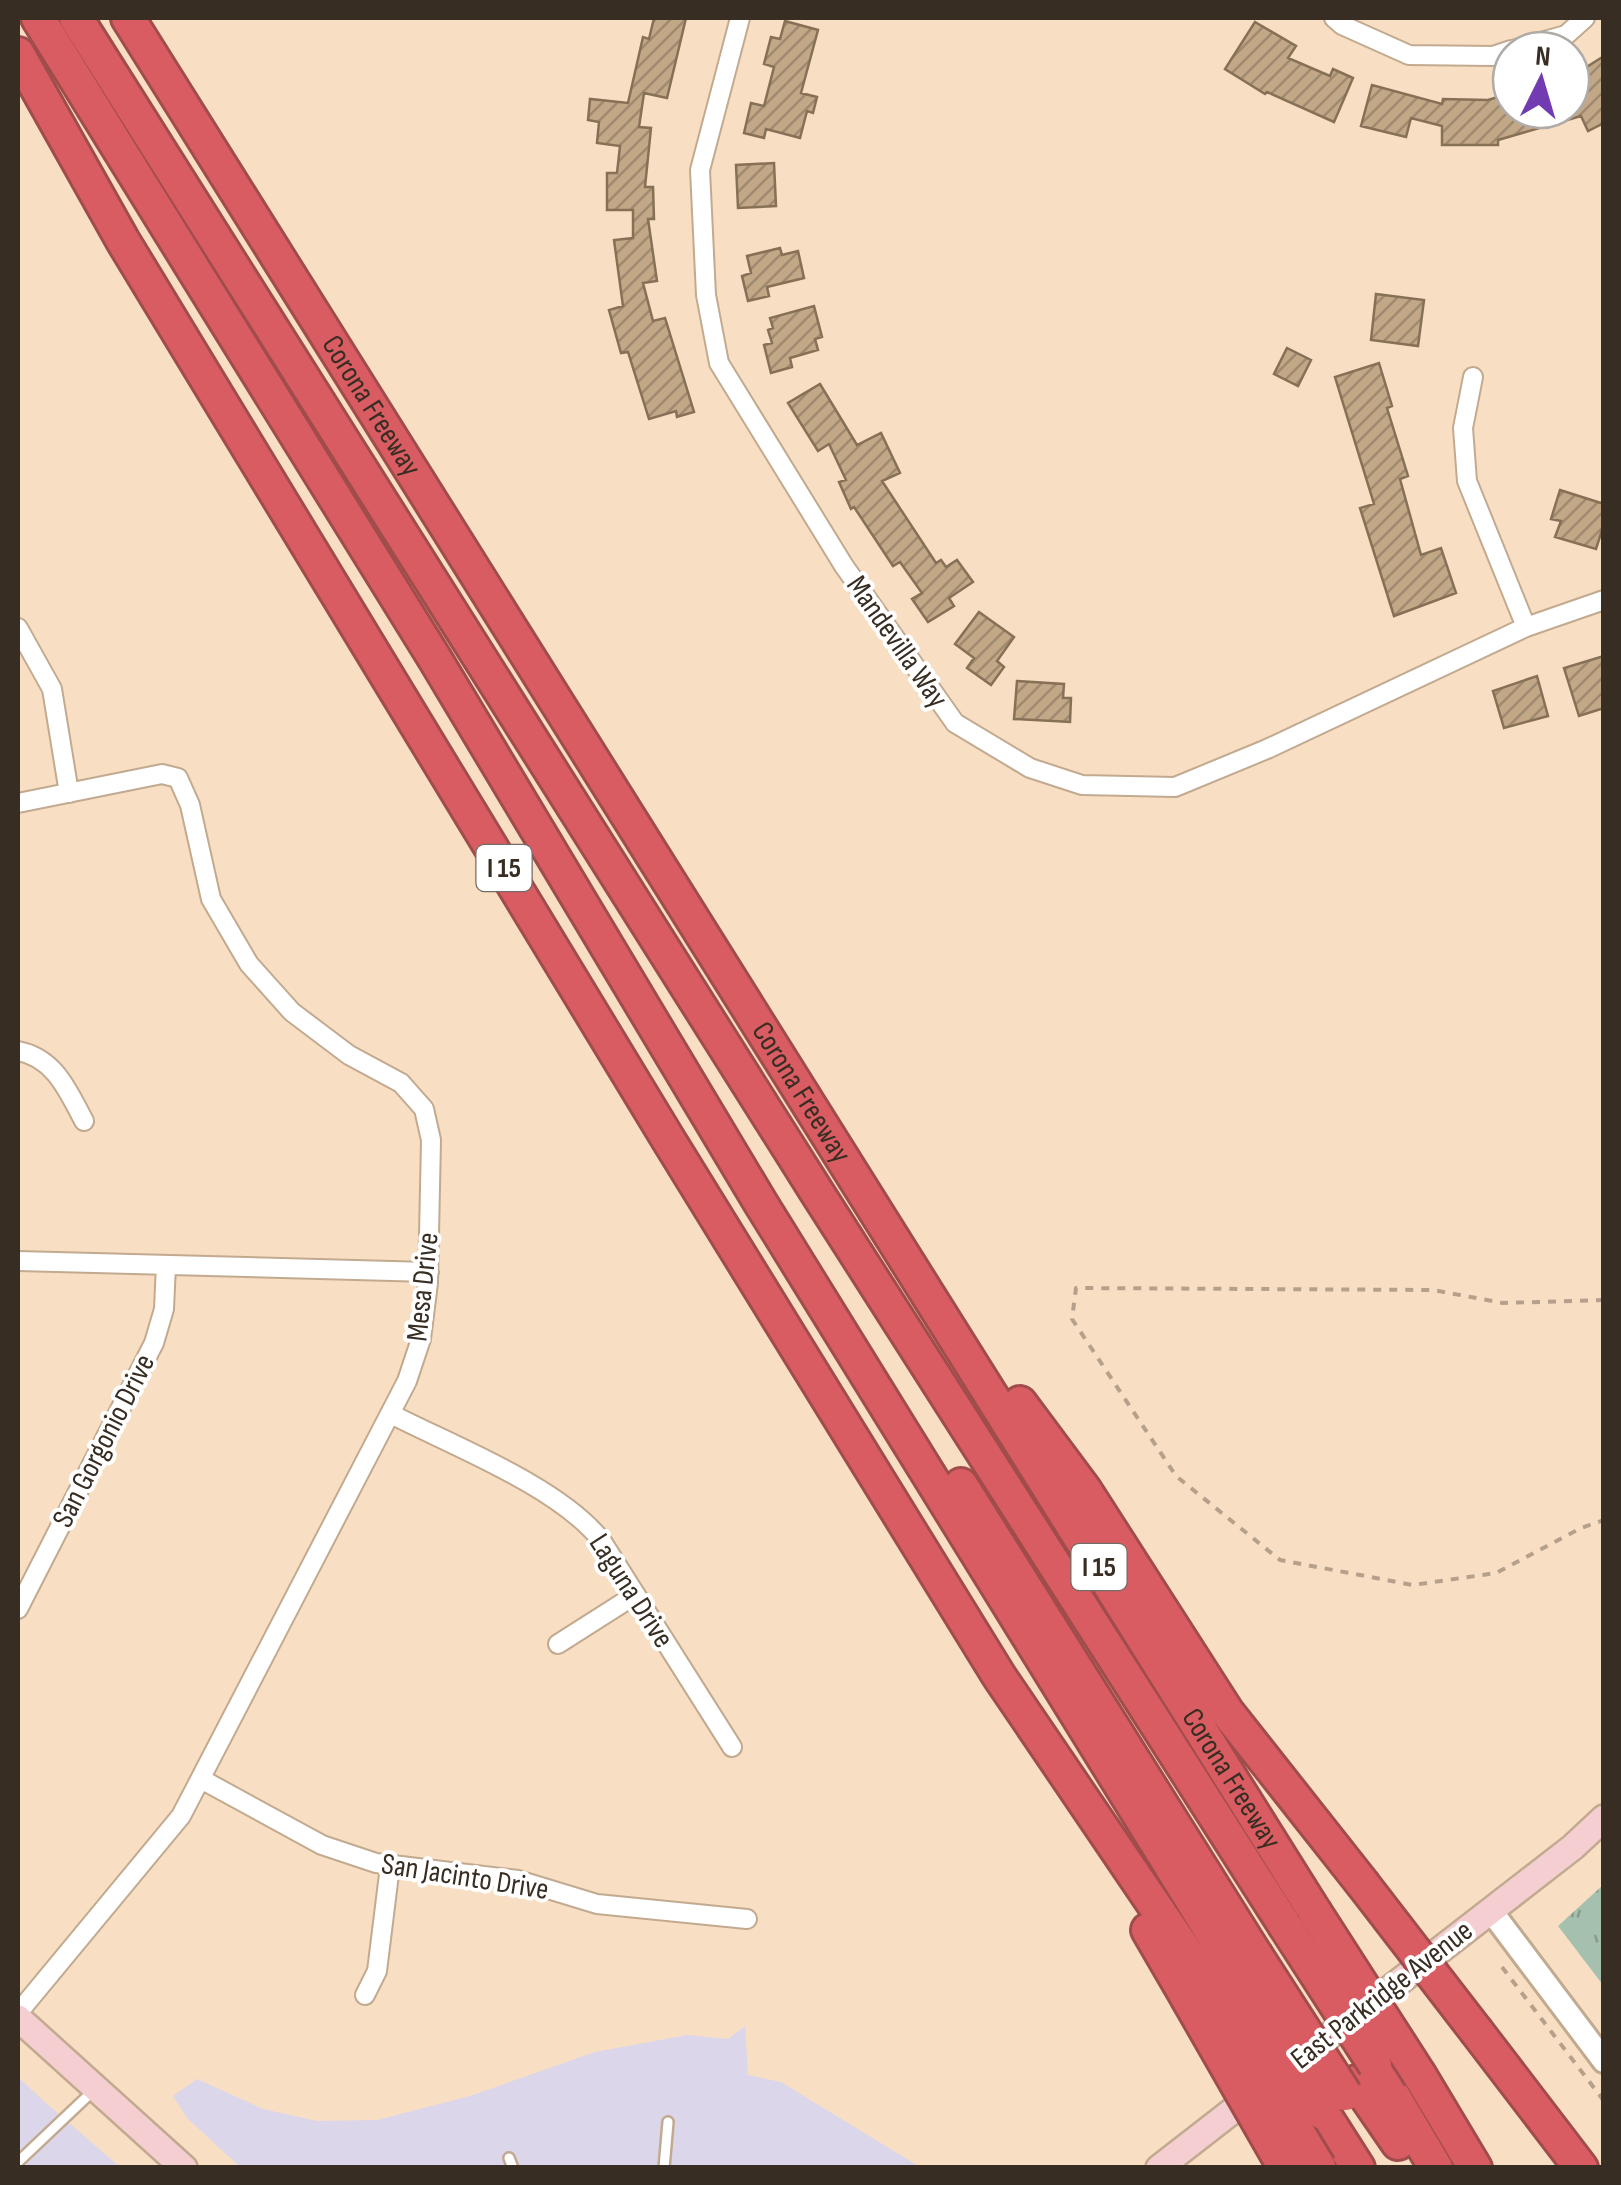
<svg xmlns="http://www.w3.org/2000/svg" width="1621" height="2185" viewBox="0 0 1621 2185" font-family="'Sofia Sans Condensed',sans-serif">
<style>
.industrial{fill:#dcd6eb}
.grass{fill:url(#grass-tufts)}
.building{fill:url(#building-hatch);stroke:#867056;stroke-width:2.5}
.lines{fill:none;stroke-linecap:round;stroke-linejoin:round}
.service-casing{stroke:#c2aa90;stroke-width:14}
.minor-casing{stroke:#c2aa90;stroke-width:22}
.tertiary-casing{stroke:#c2aa90;stroke-width:28}
.secondary-casing{stroke:#c2aa90;stroke-width:30}
.motorway-casing{stroke:#a14c4c;stroke-width:38}
.path{stroke:#b5a18b;stroke-width:4;stroke-dasharray:8 8;stroke-linecap:butt}
.service{stroke:#fff;stroke-width:9}
.minor{stroke:#fff;stroke-width:18}
.tertiary{stroke:#fff;stroke-width:22}
.secondary{stroke:#f4ced0;stroke-width:25}
.motorway{stroke:#da5c63;stroke-width:32}
.motorway-bridge-casing{stroke:#a14c4c;stroke-width:38;stroke-linecap:butt}
.motorway-bridge{stroke:#da5c63;stroke-width:32}
.labels{text-anchor:middle;dominant-baseline:central;stroke-width:8;stroke-linejoin:round;paint-order:stroke}
.shield{fill:#fff;stroke:#736c64;stroke-width:2.5}
.shield-label{font-size:28px;font-weight:bold;fill:#372d22}
.street-label{font-size:30px;fill:#372d22;stroke:#fff}
</style>
<defs>
<pattern id="grass-tufts" width="24" height="20" patternUnits="userSpaceOnUse" patternTransform="scale(2.5)"><rect width="24" height="20" fill="#a5c0ae"/><path d="M3 7l-1-3M5 7V3M7 7l1-3M15 17l-1-3M17 17v-4M19 17l1-3" fill="none" stroke="#879c8d"/></pattern>
<pattern id="building-hatch" width="6" height="6" patternUnits="userSpaceOnUse" patternTransform="scale(2.5)"><rect width="6" height="6" fill="#c3a888"/><path d="M-1 1l2-2M0 6l6-6M5 7l2-2" fill="none" stroke="#9f896f"/></pattern>
</defs>
<rect width="100%" height="100%" fill="#f8dfc3"/>
<path class="industrial" d="M745 2026 748 2075 781 2082 920 2167H240L187 2118 173 2096 197 2079 263 2109 317 2121 377 2120 470 2096 595 2052 687 2035 728 2039Z
M18 2077 46 2103 120 2167H18Z"/>
<path class="grass" d="M1603 1885V1985L1558 1926Z"/>
<path class="building" d="M654 18H686L667 98 644 93 639 127 651 128 645 187H653L654 219H648L657 281 643 283 653 321 665 318 694 412 677 417 676 411 649 419 628 352 621 353 609 310 623 306 614 240 633 238V210H607V173H617L620 146 597 143 599 122 588 120 590 99 628 103 643 37 649 39Z
M785 21 818 30 801 93 817 97 813 113 807 111 800 138 766 129 764 138 744 133 751 103 764 106 774 67 764 64 771 37 780 39Z
M1255 22 1296 46 1288 58 1330 76 1333 69 1353 78 1334 122 1267 92 1265 94 1225 69Z
M1604 56V123L1588 131 1581 116 1498 140V145H1442V126L1411 118 1406 137 1361 126 1372 85 1442 104 1443 99 1488 100 1511 93V110H1571V77Z
M774 163 776 206 738 208 736 165Z
M780 248 782 255 798 251 804 278 767 287 769 296 748 301 742 276 751 273 747 256Z
M1376 294 1424 300 1418 346 1371 340Z
M814 306 822 337 815 339 818 350 790 358 792 367 771 373 764 345 772 343 768 330 773 328 770 318Z
M1287 348 1311 360 1298 386 1274 374Z
M1379 363 1392 406 1387 408 1408 476 1400 479 1421 555 1441 548 1456 593 1394 616 1360 508 1374 504 1335 377Z
M820 384 857 445 881 433 900 473 882 481 936 563 941 560 946 567 957 560 973 582 949 598 954 606 928 622 912 599 922 593 900 562 893 566 854 507 851 509 839 482 846 480 829 444 818 451 788 403Z
M1560 490 1604 504V524L1596 549 1555 537 1561 521 1551 519Z
M979 612 1014 637 997 661 1004 667 991 685 967 668 974 658 955 644Z
M1604 656V708L1579 716 1564 668Z
M1537 676 1548 716 1504 728 1493 691Z
M1017 681 1064 684 1063 698H1071L1070 722 1014 719Z"/>
<g class="lines">
<defs>
<path id="service" d="M509 2158 513 2168
M18 2162 94 2090
M664 2168 668 2122"/>
<path id="minor" d="M740 18 700 170 706 295 719 363 844 566 955 723 1030 768 1082 785 1175 787 1267 749 1526 627 1604 600
M1334 18 1342 25 1409 55 1493 56 1511 50
M1512 50 1566 35 1585 18
M1473 377 1463 428 1467 481 1526 627
M18 628 52 689 69 793
M18 803 162 774 178 778 190 805 211 899 249 964 292 1012 349 1055 401 1083 424 1109 431 1140 428 1283 421 1339 407 1381 181 1816 18 2013
M18 1051C55 1058 68 1091 84 1121
M18 1261 429 1272
M391 1414C453 1446 558 1486 601 1540L732 1747
M18 1609 154 1343 164 1309 166 1265
M558 1644 635 1595
M201 1779 322 1845 376 1863 518 1880 597 1904 747 1919
M365 1995 377 1971 390 1866"/>
<path id="tertiary" d="M1491 1911 1604 2061"/>
<path id="secondary" d="M18 2018 184 2168
M1302 2057 1573 1847 1604 1818
M1159 2168 1258 2091"/>
<g id="motorway">
<path d="M38 18 435 659 760 1202 1232 1965"/>
<path d="M76 18 818 1194 1284 1924"/>
<path id="s1" d="M128 18 1314 1911"/>
<path d="M18 54 123 241 668 1139 999 1676 1206 1981"/>
<path d="M1020 1403 1084 1489 1227 1712 1362 1883"/>
<path d="M961 1485 1255 1954"/>
<path d="M1148 1930 1187 1997"/>
<path d="M1477 2032 1581 2168"/>
<path d="M1375 2065 1436 2168"/>
<path d="M1420 2076 1475 2168"/>
<path d="M1356 2082 1398 2143"/>
<path d="M1323 2113 1358 2168"/>
</g>
</defs>
<use href="#service" class="service-casing"/>
<use href="#minor" class="minor-casing"/>
<use href="#tertiary" class="tertiary-casing"/>
<use href="#secondary" class="secondary-casing"/>
<use href="#motorway" class="motorway-casing"/>
<path class="path" d="M1604 1300 1503 1303 1433 1290 1076 1288 1072 1319 1176 1476 1280 1560 1413 1585 1496 1573 1581 1528 1604 1520
M1502 1967 1604 2101"/>
<use href="#service" class="service"/>
<use href="#minor" class="minor"/>
<use href="#tertiary" class="tertiary"/>
<use href="#secondary" class="secondary"/>
<use href="#motorway" class="motorway"/>
<defs>
<path id="motorway-bridge" d="M1362 1883 1477 2032
M1314 1911 1420 2076
M1284 1924 1375 2065
M1255 1954 1345 2094
M1232 1965 1323 2113
M1206 1981 1319 2167
M1187 1997 1285 2168"/>
</defs>
<use href="#motorway-bridge" class="motorway-bridge-casing"/>
<use href="#motorway-bridge" class="motorway-bridge"/>
</g>
<g class="labels">
<g class="shield">
<rect x="476.5" y="845" width="55" height="46" rx="8"/>
<rect x="1071.5" y="1544" width="55" height="46" rx="8"/>
</g>
<g class="shield-label">
<text x="504" y="868">I 15</text>
<text x="1099" y="1567">I 15</text>
</g>
<g class="street-label">
<text stroke="none"><textPath href="#s1" startOffset="458">Corona Freeway</textPath></text>
<text transform="translate(897 642) rotate(55)">Mandevilla Way</text>
<text stroke="none"><textPath href="#s1" startOffset="1268">Corona Freeway</textPath></text>
<text transform="translate(423 1287) rotate(-84)">Mesa Drive</text>
<text transform="translate(104 1441) rotate(-63)">San Gorgonio Drive</text>
<text transform="translate(631 1591) rotate(57)">Laguna Drive</text>
<text stroke="none"><textPath href="#s1" startOffset="2078">Corona Freeway</textPath></text>
<text transform="translate(465 1877) rotate(9)">San Jacinto Drive</text>
<text transform="translate(1382 1995) rotate(-38)">East Parkridge Avenue</text>
</g>
</g>
<rect width="1621" height="2185" fill="none" stroke="#372d22" stroke-width="40"/>
<g transform="translate(1541 80) rotate(5)"><circle r="48" fill="#ffffff" stroke="#afaba7" stroke-width="2.5"/>
<path d="M0-8L18 38L0 25L-18 38Z" fill="#723bb2"/>
<text y="-15" font-size="28" font-weight="bold" text-anchor="middle" fill="#372d22">N</text>
</g>
</svg>
